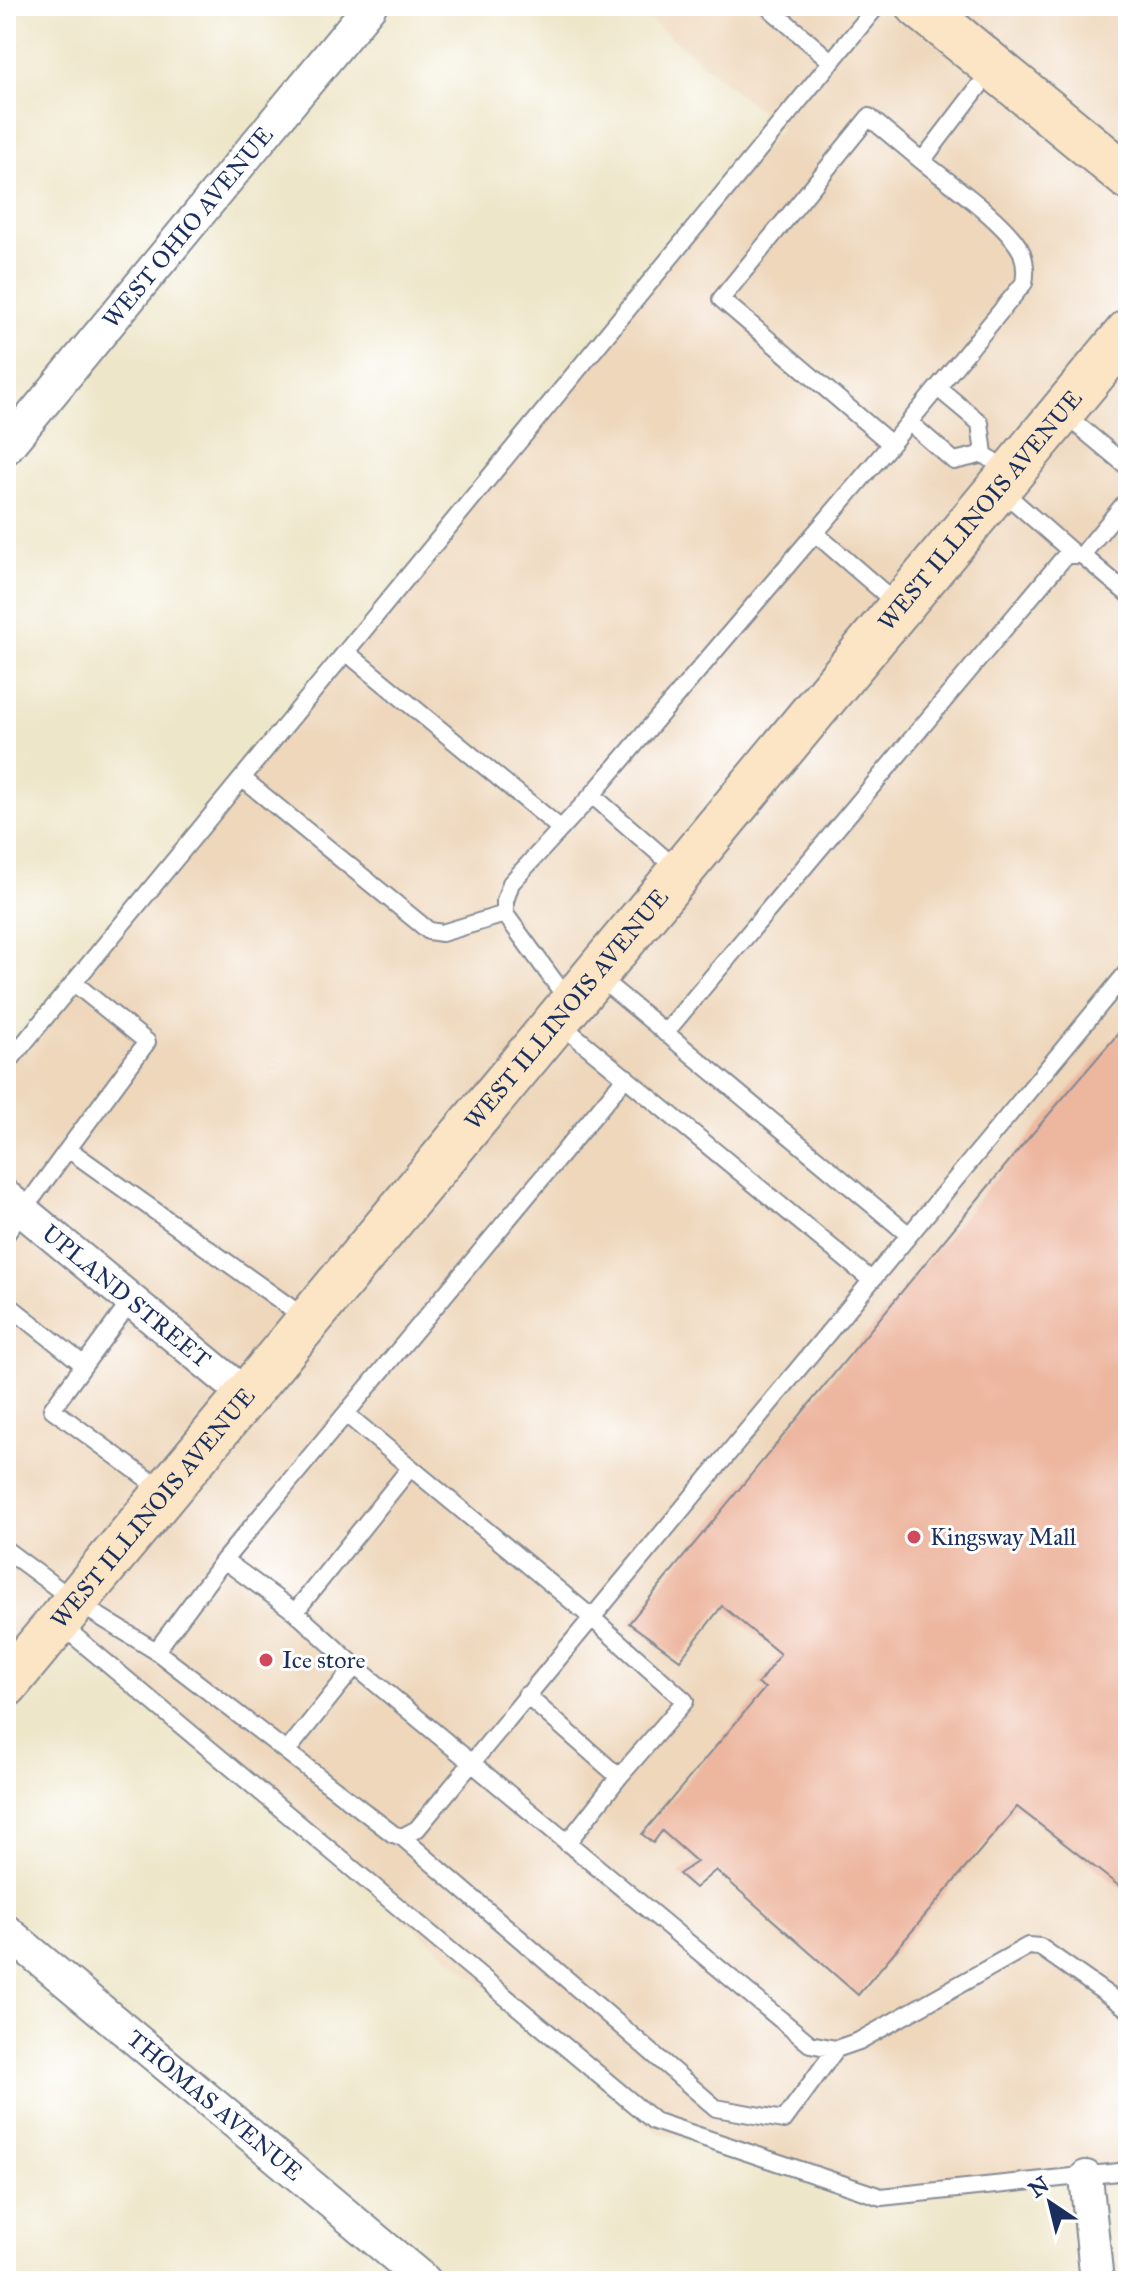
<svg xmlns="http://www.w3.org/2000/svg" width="1134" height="2287" viewBox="0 0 1134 2287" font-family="'IM FELL Great Primer',serif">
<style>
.built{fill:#eed7bb}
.building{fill:#edb69f}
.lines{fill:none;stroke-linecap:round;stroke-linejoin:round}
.service-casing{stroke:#848a94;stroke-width:20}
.minor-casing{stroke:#848a94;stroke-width:36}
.secondary-casing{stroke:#848a94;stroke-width:48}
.service{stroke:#fff;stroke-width:16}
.minor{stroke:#fff;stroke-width:32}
.secondary{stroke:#fce5c4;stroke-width:44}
.poi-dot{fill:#d1495b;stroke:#fff;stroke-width:3}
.labels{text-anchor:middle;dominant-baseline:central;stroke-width:6;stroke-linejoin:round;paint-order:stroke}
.street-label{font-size:24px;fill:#1b2f5e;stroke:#fff}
.poi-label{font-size:24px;fill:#1b2f5e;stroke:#fff;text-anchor:start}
</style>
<rect width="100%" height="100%" fill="#fff"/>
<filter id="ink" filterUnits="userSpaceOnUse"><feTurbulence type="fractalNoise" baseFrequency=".0125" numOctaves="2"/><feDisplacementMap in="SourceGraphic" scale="16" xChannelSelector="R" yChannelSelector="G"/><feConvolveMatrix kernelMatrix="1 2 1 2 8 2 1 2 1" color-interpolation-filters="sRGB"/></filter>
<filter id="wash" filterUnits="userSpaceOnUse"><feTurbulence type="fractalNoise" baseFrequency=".006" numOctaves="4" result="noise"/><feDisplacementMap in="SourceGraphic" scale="32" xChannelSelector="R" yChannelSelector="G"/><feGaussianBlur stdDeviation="1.8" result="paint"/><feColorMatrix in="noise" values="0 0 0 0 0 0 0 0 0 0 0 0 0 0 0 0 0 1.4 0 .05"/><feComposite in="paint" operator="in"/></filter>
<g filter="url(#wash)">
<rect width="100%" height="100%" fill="#eee6c9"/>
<path class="built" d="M633 6H1128V2173L881 2197 773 2161 657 2132 64 1632 6 1701V1067L781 128Z"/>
<g id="blocks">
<path class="building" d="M1128 1022V1893L1017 1807 858 1995 716 1870 695 1888 679 1874 697 1862 662 1831 653 1843 642 1834 765 1688 758 1684 780 1654 722 1606 680 1660 629 1623 1015 1154Z"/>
</g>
</g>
<g filter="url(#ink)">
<use href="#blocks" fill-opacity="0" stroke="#848a94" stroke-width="2"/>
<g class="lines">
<defs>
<path id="service" d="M767 6 832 62
M922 161C948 182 1009 224 1022 253 1026 264 1026 272 1024 283L891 444 721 299 869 117 922 161 993 68
M938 388 980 423 984 454 1009 473
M1063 413 1128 467
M909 422 954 461 984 454
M1000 489 1073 553
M815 533 898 605
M1082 555 1128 499
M346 652 561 829
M242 778 429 931 442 933 505 914
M679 871 592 795 891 444
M596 975 909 1235
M570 1003 505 914V901L511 883 592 795
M558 1022 871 1280
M665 1033 1066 555H1082L1128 594
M6 1065 877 6
M68 1149 147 1042 74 983
M6 1234 68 1149 308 1320
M6 1303 84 1365 52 1409 165 1492
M84 1365 131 1301
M346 1414 591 1617 685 1701 619 1777 526 1695
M6 1550 76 1602 156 1651 224 1560 626 1077
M224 1560 295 1612 410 1468
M60 1624 654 2121 881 2197 1128 2171
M156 1651 393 1834 402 1837 716 2108 784 2120 836 2049
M355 1666 810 2044 836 2049 859 2041 1028 1946 1040 1947 1128 2009
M287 1751 355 1666 295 1612
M402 1837 417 1829 1128 971
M567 1843 619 1777"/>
<g id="minor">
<path id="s1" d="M6 448 370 6"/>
<path id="s2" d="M6 1197 247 1396"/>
<path id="s3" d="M6 1931 425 2281"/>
<path d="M1086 2177 1097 2281"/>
</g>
<g id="secondary">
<path d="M919 6 1128 177"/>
<path id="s4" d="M6 1685 1128 332"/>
</g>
</defs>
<use href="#service" class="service-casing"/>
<use href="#minor" class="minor-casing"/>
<use href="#secondary" class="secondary-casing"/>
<use href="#service" class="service"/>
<use href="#minor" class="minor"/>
<use href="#secondary" class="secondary"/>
</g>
</g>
<g class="poi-dot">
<circle cx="914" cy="1537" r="8"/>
<circle cx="266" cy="1660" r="8"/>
</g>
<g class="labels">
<g class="street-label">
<text stroke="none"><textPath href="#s1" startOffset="286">WEST OHIO AVENUE</textPath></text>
<text stroke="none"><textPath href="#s4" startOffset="1526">WEST ILLINOIS AVENUE</textPath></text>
<text stroke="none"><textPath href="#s4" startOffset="878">WEST ILLINOIS AVENUE</textPath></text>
<text stroke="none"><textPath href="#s2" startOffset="156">UPLAND STREET</textPath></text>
<text stroke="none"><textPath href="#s4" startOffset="230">WEST ILLINOIS AVENUE</textPath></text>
<text stroke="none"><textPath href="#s3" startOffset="272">THOMAS AVENUE</textPath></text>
</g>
<g class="poi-label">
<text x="930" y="1537">Kingsway Mall</text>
<text x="282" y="1660">Ice store</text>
</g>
</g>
<rect width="1134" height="2287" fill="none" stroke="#fff" stroke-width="32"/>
<g transform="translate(1050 2203) rotate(325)" stroke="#ffffff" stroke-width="6" paint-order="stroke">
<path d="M0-6L14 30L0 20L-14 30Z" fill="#1b2f5e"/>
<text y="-12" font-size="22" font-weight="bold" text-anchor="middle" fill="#1b2f5e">N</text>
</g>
</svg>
